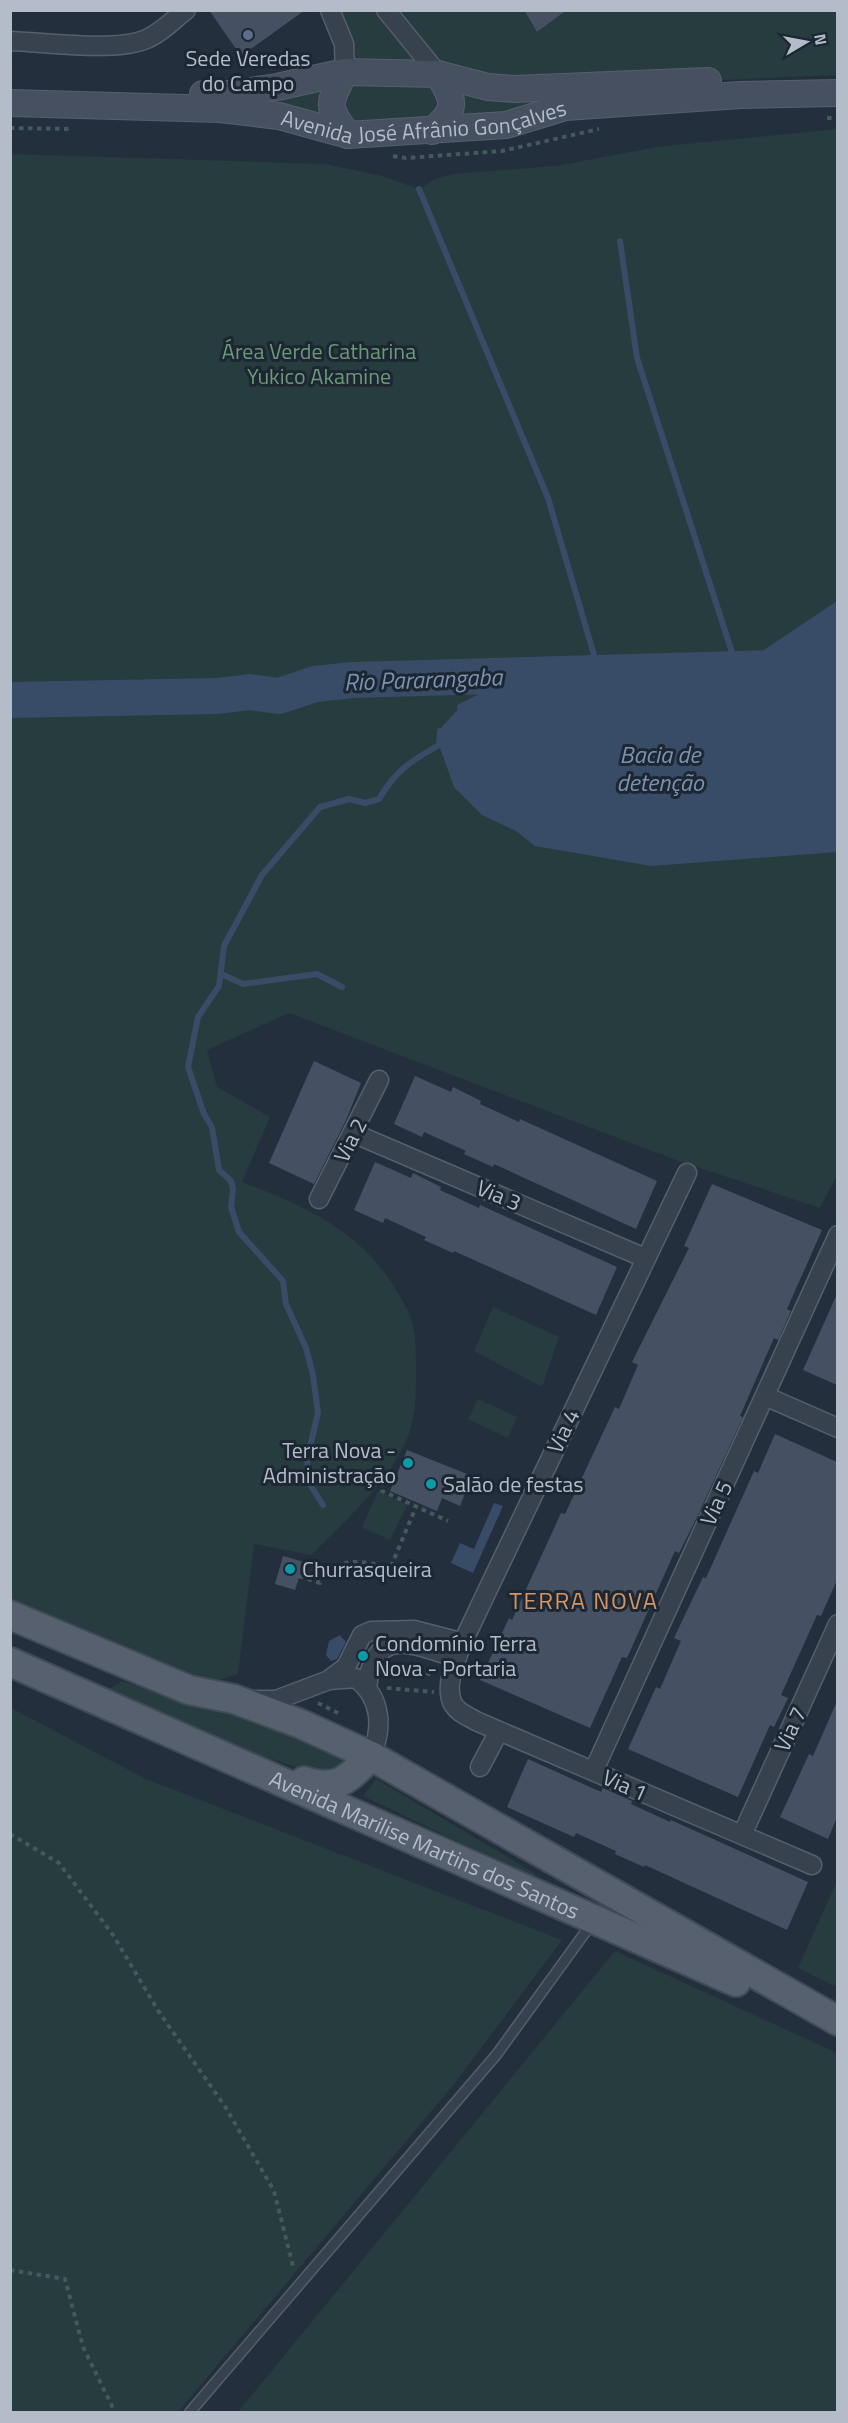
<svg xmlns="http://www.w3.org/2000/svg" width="848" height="2423" viewBox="0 0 848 2423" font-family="'Titillium Web',sans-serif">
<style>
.green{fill:#263c3f}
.water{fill:#394c67}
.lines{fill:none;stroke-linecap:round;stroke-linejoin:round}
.stream{stroke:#394c67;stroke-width:6}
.river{stroke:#394c67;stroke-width:36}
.building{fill:#455162}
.lane-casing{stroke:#565f6c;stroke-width:12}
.street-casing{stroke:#565f6c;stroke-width:21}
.secondary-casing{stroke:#565f6c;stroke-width:28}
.primary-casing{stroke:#414a57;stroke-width:32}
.path{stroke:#44595c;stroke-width:4;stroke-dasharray:4.5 4.5;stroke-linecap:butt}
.lane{stroke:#38414e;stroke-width:9}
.street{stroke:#38414e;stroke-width:18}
.secondary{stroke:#465061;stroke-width:26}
.primary{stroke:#56606e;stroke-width:28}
.service-dot{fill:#5c6f8a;stroke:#1d2633;stroke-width:2}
.culture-dot{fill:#0f9aa8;stroke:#1d2633;stroke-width:2}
.labels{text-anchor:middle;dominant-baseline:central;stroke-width:6;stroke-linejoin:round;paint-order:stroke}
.poi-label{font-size:22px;fill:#b4bcc9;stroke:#1d2633;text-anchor:start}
.street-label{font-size:22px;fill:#b4bcc9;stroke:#1d2633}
.park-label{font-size:22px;fill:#6b9a76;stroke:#1d2633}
.water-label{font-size:24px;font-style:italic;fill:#7c92b1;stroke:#1d2633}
.neighbourhood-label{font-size:24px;letter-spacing:1.5px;fill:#d59563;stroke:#1d2633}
</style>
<rect width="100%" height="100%" fill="#242f3e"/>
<path class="green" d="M330 11H524L537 32 567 11H837V75L563 87 565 107 348 135 254 103 345 72Z
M837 129V664L735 668 837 666 838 1173 820 1208 676 1160 289 1013 207 1050 217 1087 270 1117 242 1182C305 1206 362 1231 398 1293 404 1303 411 1315 413 1326 416 1341 416 1357 416 1372 416 1397 416 1420 405 1443 385 1486 344 1522 311 1555L254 1544 238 1674 189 1689 11 1616V154L325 164 382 176 419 189 435 179 453 174 556 166 656 147Z
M493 1307 559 1337 542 1387 474 1351Z
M478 1399 517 1417 508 1438 468 1419Z
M378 1491 407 1505 390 1540 362 1527Z
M122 1681 245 1711 351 1758 321 1775 244 1750 103 1693Z
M11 1708 146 1779 562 1940 455 2083 178 2412H11Z
M376 1779 536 1874 534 1878 363 1796Z
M837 1881 838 1987H837L798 1968Z
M615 1951 837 2053V2412H238Z"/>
<path class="water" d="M837 601V852L651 866 535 846 516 831 482 815 454 787 439 745 440 729 460 707 486 694 546 673 737 668Z
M494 1503 503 1506 473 1573 451 1563 460 1543 474 1549Z
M340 1635 346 1642 337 1659 331 1661 326 1655 329 1641Z"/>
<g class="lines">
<path class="stream" d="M419 189 548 498 599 672
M620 241 637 358 737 668
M460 707 486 694 546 673
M221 974 243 984 317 974 342 987
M323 1505 309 1483 307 1459 318 1413 313 1375 306 1348 286 1304 283 1281 239 1232 231 1207 233 1189 231 1181 219 1170 212 1127 204 1114 188 1067 198 1017 219 986 224 946 262 875 320 807 349 799 365 803 379 799C396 770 411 761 439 745L440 731"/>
<path class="river" d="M10 700 218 696 250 692 279 696 315 684 353 680 838 666"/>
</g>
<path class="building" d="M209 10H305L241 56Z
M524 10H567L537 32Z
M314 1061 361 1083 346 1120 314 1184 269 1163Z
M415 1076 451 1092 453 1087 481 1101 480 1104 519 1122 520 1119 657 1181 636 1229 494 1164 493 1167 464 1154 466 1151 424 1132 422 1137 394 1124Z
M375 1162 411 1178 413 1173 441 1187 440 1190 479 1208 480 1205 617 1267 596 1315 454 1251 453 1253 424 1240 426 1237 385 1218 383 1223 354 1210Z
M712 1184 822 1230 787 1309 791 1311 778 1340 774 1338 740 1416 743 1417 697 1517 679 1553 675 1551 627 1658 622 1657 590 1728 480 1680 509 1618 512 1620 561 1513 565 1514 615 1407 619 1409 638 1365 632 1362 689 1248 684 1246Z
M837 1294V1385L803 1370Z
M775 1434 837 1462V1580L821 1616 817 1615 781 1695 788 1698 774 1727 770 1725 738 1797 628 1749 656 1687 660 1689 681 1641 674 1638 703 1577 706 1578 754 1471 758 1473Z
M407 1450 472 1476 460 1506 442 1498 437 1511 390 1491Z
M283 1556 304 1562 295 1590 275 1584Z
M837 1701V1817L828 1839 780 1817 809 1754 813 1756Z
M528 1759 601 1792 603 1788 632 1801 631 1804 670 1822 671 1820 808 1882 787 1930 645 1865 644 1867 615 1854 616 1851 576 1833 574 1837 507 1807Z"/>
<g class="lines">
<defs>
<path id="lane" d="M190 2412 497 2054 592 1923"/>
<path id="street" d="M330 10 344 44 345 72
M386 10 438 74
M10 41C45 42 113 52 144 40 160 34 173 20 186 10
M353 1133 645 1258
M687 1173 479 1608C469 1631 440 1680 453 1704 458 1713 468 1716 476 1721L812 1865
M319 1199 379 1080
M765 1396 838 1428
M330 1679 346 1667 362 1635 371 1631 414 1630 464 1643
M367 1688C374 1624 413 1644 457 1658
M254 1700H276L329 1680 356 1678C382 1698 383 1728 371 1756
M480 1767 499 1731
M594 1770 838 1235
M742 1835 838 1624"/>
<g id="secondary">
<path d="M345 72C328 103 326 107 348 135"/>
<path d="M203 94H230L277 87 345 72 438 74 488 87 514 89 708 81"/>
<path id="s1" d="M10 103 220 109 279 116 348 135 506 125 565 107 741 95 838 93"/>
<path d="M432 131C458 109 455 101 438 74"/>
</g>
<g id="primary">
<path d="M10 1615 189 1690 234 1699 301 1724 371 1756 838 2021"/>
<path id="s2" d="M10 1662 736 1982"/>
<path d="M304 1781C337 1792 348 1779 371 1756"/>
</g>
</defs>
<use href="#lane" class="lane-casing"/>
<use href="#street" class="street-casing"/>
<use href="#secondary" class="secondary-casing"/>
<use href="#primary" class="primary-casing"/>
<path class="path" d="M827 118H838
M10 128 70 129
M393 156 406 158 502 151 599 129
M389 1474 381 1488 382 1491 448 1521
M299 1576 320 1583C336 1555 364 1560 391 1569
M384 1583 416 1507
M410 1665 433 1676
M387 1688 434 1692
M318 1703 338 1713
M10 1834 59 1863 113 1935 159 2012 226 2108 274 2191 294 2270
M10 2270 65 2279 83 2347 115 2412"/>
<use href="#lane" class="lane"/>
<use href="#street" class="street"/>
<use href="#secondary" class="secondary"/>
<use href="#primary" class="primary"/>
</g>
<circle class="service-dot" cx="248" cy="35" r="6"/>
<g class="culture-dot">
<circle cx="408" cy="1463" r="6"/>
<circle cx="431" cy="1484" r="6"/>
<circle cx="290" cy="1569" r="6"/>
<circle cx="363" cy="1656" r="6"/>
</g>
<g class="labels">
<g class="poi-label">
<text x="248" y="58" text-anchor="middle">Sede Veredas<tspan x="248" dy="25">do Campo</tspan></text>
<text x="396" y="1450" text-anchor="end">Terra Nova -<tspan x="396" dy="25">Administração</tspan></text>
<text x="443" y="1484">Salão de festas</text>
<text x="302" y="1569">Churrasqueira</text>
<text x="375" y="1643">Condomínio Terra<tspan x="375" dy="25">Nova - Portaria</tspan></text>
</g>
<g class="street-label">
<text stroke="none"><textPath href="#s1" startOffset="417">Avenida José Afrânio Gonçalves</textPath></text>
<text transform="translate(350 1140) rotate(-63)">Via 2</text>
<text transform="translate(499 1195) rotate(23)">Via 3</text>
<text transform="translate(563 1431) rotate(-64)">Via 4</text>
<text transform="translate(716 1503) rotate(-65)">Via 5</text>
<text transform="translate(790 1729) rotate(-65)">Via 7</text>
<text transform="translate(625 1785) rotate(24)">Via 1</text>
<text stroke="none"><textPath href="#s2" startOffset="453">Avenida Marilise Martins dos Santos</textPath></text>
</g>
<g class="park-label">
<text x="319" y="351">Área Verde Catharina<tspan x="319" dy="25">Yukico Akamine</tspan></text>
</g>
<g class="water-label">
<text transform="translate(423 679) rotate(-2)">Rio Pararangaba</text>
<text x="660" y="754">Bacia de<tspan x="660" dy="28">detenção</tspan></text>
</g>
<g class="neighbourhood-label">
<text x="584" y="1600">TERRA NOVA</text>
</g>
</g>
<rect width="848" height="2423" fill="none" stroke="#b4bcc9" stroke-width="24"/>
<g transform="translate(806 42) rotate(80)" stroke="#1d2633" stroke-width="4.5" paint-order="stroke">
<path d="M0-4.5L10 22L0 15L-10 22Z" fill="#b4bcc9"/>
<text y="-9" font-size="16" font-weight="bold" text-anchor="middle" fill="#b4bcc9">N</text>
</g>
</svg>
